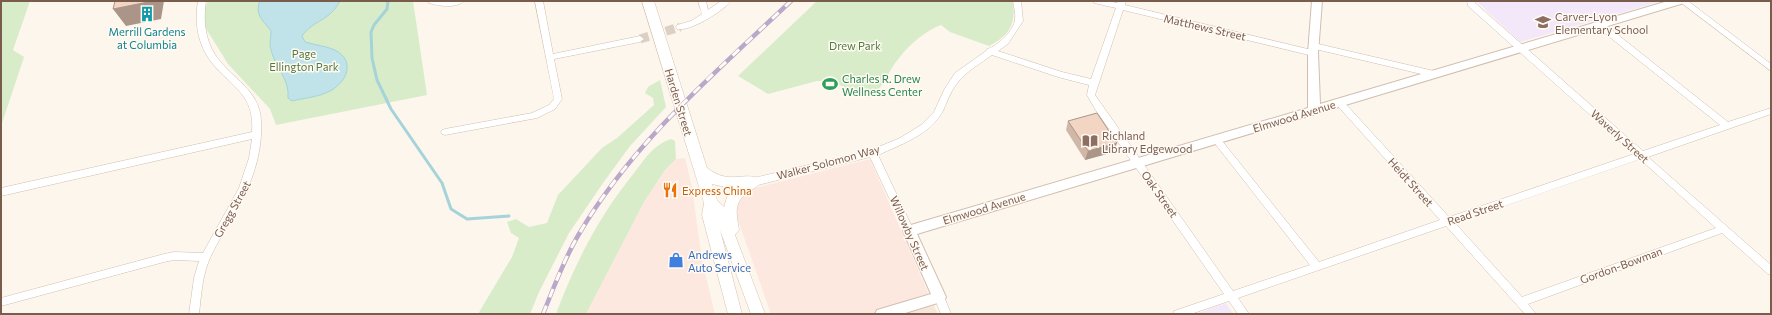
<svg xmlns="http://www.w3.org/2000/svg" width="1772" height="315" viewBox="0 0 1772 315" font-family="Commissioner,sans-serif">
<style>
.residential{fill:#f5e8da}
.commercial{fill:#fde8e0}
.education{fill:#f3e8fa}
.green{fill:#d8ecc9}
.water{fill:#bfe3e8;stroke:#a5d3da}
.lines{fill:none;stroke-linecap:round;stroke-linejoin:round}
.stream{stroke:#a5d3da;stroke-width:3}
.minor-tunnel{stroke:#dcd0c4;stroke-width:9;stroke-dasharray:9 4.5;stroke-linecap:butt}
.minor-casing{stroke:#d1beb0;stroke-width:1}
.tertiary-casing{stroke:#d1beb0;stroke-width:2}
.secondary-casing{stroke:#d6c0b0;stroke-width:1}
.minor{fill:#fff;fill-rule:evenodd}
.tertiary{fill:#fff;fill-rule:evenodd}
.secondary{fill:#fff;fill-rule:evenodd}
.rail-casing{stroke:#b9a8c9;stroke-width:4.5}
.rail{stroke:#fffaf3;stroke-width:3;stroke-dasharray:9;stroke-linecap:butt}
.wall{fill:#d1b7a8}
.shaded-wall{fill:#aa9588}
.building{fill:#f3d5c3;stroke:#aa9588}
.labels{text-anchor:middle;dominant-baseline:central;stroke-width:3;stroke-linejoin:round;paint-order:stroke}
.education-label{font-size:11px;fill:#785e54;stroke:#fffaf3;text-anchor:start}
.street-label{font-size:11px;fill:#7a5c4d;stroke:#fffaf3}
.culture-label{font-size:11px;fill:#0d838f;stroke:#fffaf3}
.park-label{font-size:11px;fill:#537a41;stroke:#fffaf3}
.leisure-label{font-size:11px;fill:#27864d;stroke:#fffaf3;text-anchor:start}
.food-label{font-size:11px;fill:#c56008;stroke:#fffaf3;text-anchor:start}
.shop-label{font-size:11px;fill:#366cbe;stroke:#fffaf3;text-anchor:start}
</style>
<rect width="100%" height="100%" fill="#fdf6ec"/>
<path class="residential" d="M933 304 938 314H901Z"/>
<path class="commercial" d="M685 158 692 187 702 261 715 314H586L644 202 665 170 676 159Z
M870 159 933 304 901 314H771L733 206 743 191Z"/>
<path class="education" d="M1476 1H1662L1520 42Z
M1226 303 1233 314H1195Z"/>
<path class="green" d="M1 1H30L13 50 24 57 1 126Z
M208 1H413L427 95 276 125 270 109 228 64 200 19Z
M817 1H1013C1016 24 1010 35 989 46L950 32 941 25C925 31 910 44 899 58 888 71 884 88 869 98L830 81H817L768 94 738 76Z
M660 80 666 107 630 146 603 183 569 233 539 292 530 314H478L512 257 519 238 511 233 507 222 516 219 529 227 547 223 558 195 602 148 617 138 654 105 653 98 645 93 648 87Z
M671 139 675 141 676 159 665 170 644 202 586 314H556C575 263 599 216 634 173 645 159 653 145 671 139Z"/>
<path class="water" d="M260 1H340C330 21 313 20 302 36L305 42C315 45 326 46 335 50 356 61 347 82 330 91 319 97 304 98 292 101L288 98C290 79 275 67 271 50 269 45 271 37 271 31 264 21 254 15 260 1Z"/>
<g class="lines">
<path class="stream" d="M388 1 387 9 374 25 371 32 372 58 377 80 391 109 442 183 451 209 467 219 509 216"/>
<path class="minor-tunnel" d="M640 39 680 27"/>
<defs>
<path id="minor" d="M198 1H206C203 20 205 40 216 56 232 79 260 90 261 121 263 156 250 188 232 218 224 233 214 247 208 263 202 279 201 297 199 314H189L194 278 199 261 174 260 164 262 1 306V298L164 254 174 252 203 253 239 188 249 158 252 139 1 196V188L252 132C255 95 232 87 212 63 198 45 194 23 198 1Z
M428 1H464C456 9 439 6 429 3Z
M535 1H543L553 54 640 36 644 39 640 42 554 59 562 99 555 109 537 118 445 135 442 134 441 132 442 130 445 129 532 113 549 105 554 99Z
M698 1H706L708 10 721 1H731C723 11 690 32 677 29L676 27 677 25 691 21 702 14Z
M1013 1H1021L1023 21 1008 44 998 51 1062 72 1091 79 1116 8 1094 3 1093 1H1108L1117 3 1118 1H1126L1125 5 1316 51 1317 53 1316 55 1313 56 1123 10 1095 95 1233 291 1310 265 1213 141 1212 139 1213 137H1219L1319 262 1440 220 1336 104 1335 102 1336 100H1342L1449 217 1634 154 1468 6 1467 1H1475V3L1643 151 1720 125 1597 27 1596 25 1597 23H1603L1728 122 1771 108V114L1648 157 1771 265V275L1768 274 1722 233 1528 304 1536 314H1525L1446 226 1238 298 1249 314H1238L1229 301 1191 314H1173L1174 311 1224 294 1095 109 1087 95 1089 85 1058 77 992 55C977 66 961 74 952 91 947 99 945 109 940 116 926 136 900 145 878 155L914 231 912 234 909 235 906 234 870 157 754 186 751 185 749 182 751 179 754 178 871 150 900 138 921 125 934 112 944 90 955 73 986 51 987 49C997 47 1014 30 1015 20 1016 14 1014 7 1013 1ZM1640 159 1716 228 1522 297 1455 223Z
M1679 1H1688L1771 64V71Z
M1314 43 1434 71 1438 74 1434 77 1311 48 1310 46Z
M939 293 943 294 951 314H941L934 297 935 294Z"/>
<path id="tertiary" d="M1312 1H1322L1318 53 1320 104 1668 1H1685L1684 3 917 234 946 297 944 301 902 314H875L877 310 931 294 903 231 904 227 1308 108V53Z"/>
<path id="secondary" d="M642 1H654L707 168C730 185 739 172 759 178L761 182C758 186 755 188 751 190 733 202 736 211 739 230L735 235 765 314H751L720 230 742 314H728L702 215 704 203ZM712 184 734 189 727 197 724 207 717 200Z"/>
</defs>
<use href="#minor" class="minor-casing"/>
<use href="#tertiary" class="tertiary-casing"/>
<use href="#secondary" class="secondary-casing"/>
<use href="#minor" class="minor"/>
<use href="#tertiary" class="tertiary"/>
<use href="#secondary" class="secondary"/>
<defs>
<path id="rail" d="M543 314C554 287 564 259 579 234 633 142 715 73 791 1"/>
</defs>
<use href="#rail" class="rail-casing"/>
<use href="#rail" class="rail"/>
</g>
<path class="wall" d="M1068 121 1114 152 1085 160 1066 130Z"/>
<path class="shaded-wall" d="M148 1H164L161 19 126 26 113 9Z
M1117 143 1114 152 1085 160 1088 151Z"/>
<path class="building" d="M115 1H148V2L113 9Z
M1097 113 1117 143 1088 151 1068 121Z"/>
<defs>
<symbol id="building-bare" viewBox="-9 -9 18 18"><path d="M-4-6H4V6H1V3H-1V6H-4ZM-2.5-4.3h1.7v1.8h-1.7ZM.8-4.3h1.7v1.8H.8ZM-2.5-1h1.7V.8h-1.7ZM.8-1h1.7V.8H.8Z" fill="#0f9aa8" stroke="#fffaf3" stroke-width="2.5" paint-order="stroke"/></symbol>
<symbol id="school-bare" viewBox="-9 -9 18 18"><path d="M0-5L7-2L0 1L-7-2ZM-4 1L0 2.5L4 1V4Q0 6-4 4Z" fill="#8d6e63" stroke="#fffaf3" stroke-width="2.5" paint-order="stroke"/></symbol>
<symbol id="stadium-bare" viewBox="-9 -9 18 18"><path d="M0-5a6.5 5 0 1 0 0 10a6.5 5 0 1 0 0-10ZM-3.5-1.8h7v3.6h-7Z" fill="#2e9e5b" stroke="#fffaf3" stroke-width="2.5" paint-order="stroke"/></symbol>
<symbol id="library-bare" viewBox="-9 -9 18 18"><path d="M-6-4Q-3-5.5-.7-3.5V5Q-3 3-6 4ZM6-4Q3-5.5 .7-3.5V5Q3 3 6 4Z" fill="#8d6e63" stroke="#fffaf3" stroke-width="2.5" paint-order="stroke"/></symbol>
<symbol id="restaurant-bare" viewBox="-9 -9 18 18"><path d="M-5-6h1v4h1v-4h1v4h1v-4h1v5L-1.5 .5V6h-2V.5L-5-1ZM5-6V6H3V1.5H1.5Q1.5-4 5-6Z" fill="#e8710a" stroke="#fffaf3" stroke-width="2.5" paint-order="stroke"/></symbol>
<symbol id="shop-bare" viewBox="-9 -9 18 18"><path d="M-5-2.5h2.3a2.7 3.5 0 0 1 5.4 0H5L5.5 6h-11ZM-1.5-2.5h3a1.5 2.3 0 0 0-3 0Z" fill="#3f7fe0" stroke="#fffaf3" stroke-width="2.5" paint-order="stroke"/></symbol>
</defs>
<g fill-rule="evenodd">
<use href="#building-bare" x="136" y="3" width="22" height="22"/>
<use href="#school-bare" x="1532" y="11" width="22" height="22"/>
<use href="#stadium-bare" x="819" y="73" width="22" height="22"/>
<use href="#library-bare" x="1079" y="130" width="22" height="22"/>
<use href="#restaurant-bare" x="659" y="179" width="22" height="22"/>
<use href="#shop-bare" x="665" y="249" width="22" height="22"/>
</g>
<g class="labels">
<g class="education-label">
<text x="1555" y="16">Carver-Lyon<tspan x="1555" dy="13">Elementary School</tspan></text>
<text x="1102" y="135">Richland<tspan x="1102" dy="13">Library Edgewood</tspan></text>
</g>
<g class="street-label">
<text transform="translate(1205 27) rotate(13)">Matthews Street</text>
<text transform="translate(679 102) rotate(73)">Harden Street</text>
<text transform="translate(1294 116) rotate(-17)">Elmwood Avenue</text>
<text transform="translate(1620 136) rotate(42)">Waverly Street</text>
<text transform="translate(828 162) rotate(-15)">Walker Solomon Way</text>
<text transform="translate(1411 182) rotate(48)">Heidt Street</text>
<text transform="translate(1160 194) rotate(55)">Oak Street</text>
<text transform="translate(984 208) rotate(-17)">Elmwood Avenue</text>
<text transform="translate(232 209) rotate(-61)">Gregg Street</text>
<text transform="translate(1475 212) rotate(-19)">Read Street</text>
<text transform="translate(910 233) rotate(66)">Willowby Street</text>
<text transform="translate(1621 265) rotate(-20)">Gordon-Bowman</text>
</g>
<g class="culture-label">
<text x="147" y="31">Merrill Gardens<tspan x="147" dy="13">at Columbia</tspan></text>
</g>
<g class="park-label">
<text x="855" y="45">Drew Park</text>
<text x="304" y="53">Page<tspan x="304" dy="13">Ellington Park</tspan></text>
</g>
<g class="leisure-label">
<text x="842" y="78">Charles R. Drew<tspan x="842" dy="13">Wellness Center</tspan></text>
</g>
<g class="food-label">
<text x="682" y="190">Express China</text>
</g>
<g class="shop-label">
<text x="688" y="254">Andrews<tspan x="688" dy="13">Auto Service</tspan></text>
</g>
</g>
<rect width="1772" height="315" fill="none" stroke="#7a5c4d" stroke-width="4"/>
</svg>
